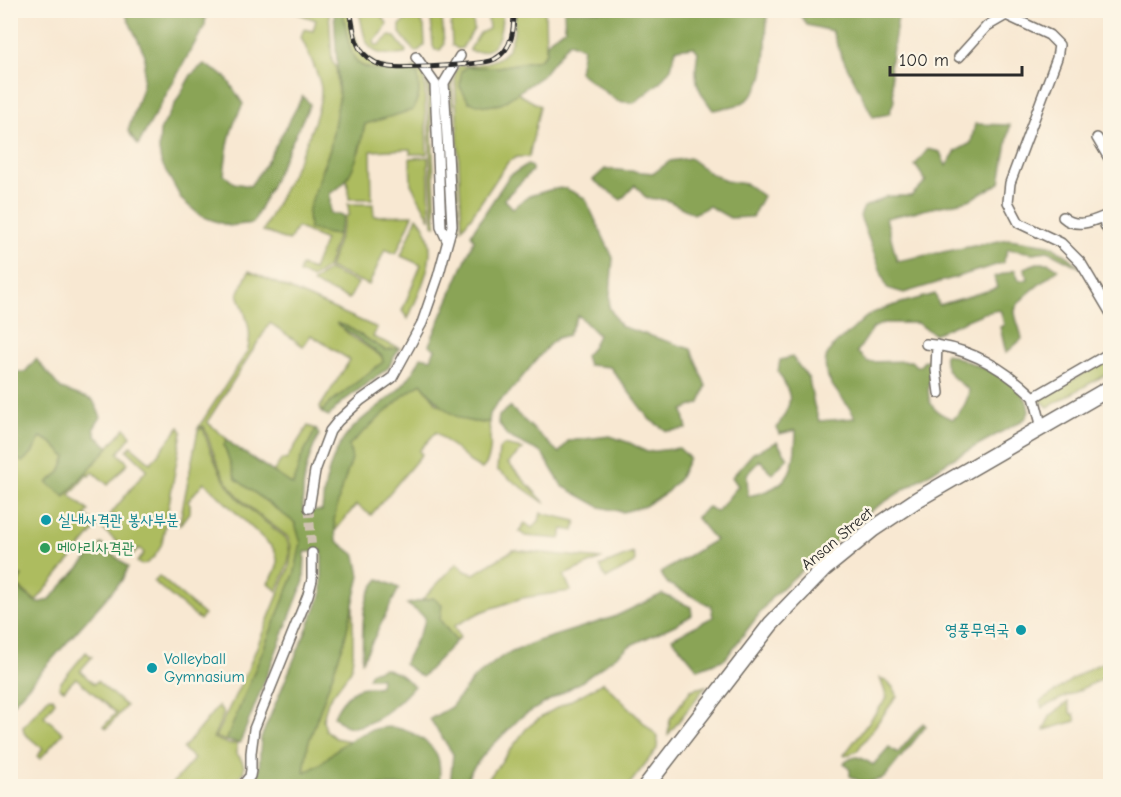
<svg xmlns="http://www.w3.org/2000/svg" width="1121" height="797" viewBox="0 0 1121 797" font-family="'Comic Neue','Poor Story',sans-serif">
<style>
.green{fill:#adbc5f;stroke:#6c7445;stroke-width:1.5}
.forest{fill:#8aa456;stroke:#5a6840;stroke-width:1.5}
.lines{fill:none;stroke-linecap:round;stroke-linejoin:round}
.minor-tunnel{stroke:#cfc2b1;stroke-width:9;stroke-dasharray:9 4.5;stroke-linecap:butt}
.minor-casing{stroke:#736d65;stroke-width:12}
.primary-casing{stroke:#736d65;stroke-width:18}
.minor{stroke:#fff;stroke-width:9}
.primary{stroke:#fff;stroke-width:15}
.rail-casing{stroke:#2b2b2b;stroke-width:5}
.rail{stroke:#fcf5e5;stroke-width:3;stroke-dasharray:9;stroke-linecap:butt}
.culture-dot{fill:#0f9aa8;stroke:#fcf5e5;stroke-width:2}
.leisure-dot{fill:#2e9e5b;stroke:#fcf5e5;stroke-width:2}
.labels{text-anchor:middle;dominant-baseline:central;stroke-width:5;stroke-linejoin:round;paint-order:stroke}
.culture-label{font-size:16px;fill:#0d838f;stroke:#fcf5e5;text-anchor:start}
.street-label{font-size:16px;fill:#2b2b2b;stroke:#fcf5e5}
.leisure-label{font-size:16px;fill:#27864d;stroke:#fcf5e5;text-anchor:start}
</style>
<rect width="100%" height="100%" fill="#fcf5e5"/>
<filter id="ink" filterUnits="userSpaceOnUse"><feTurbulence type="fractalNoise" baseFrequency=".0167" numOctaves="2"/><feDisplacementMap in="SourceGraphic" scale="12" xChannelSelector="R" yChannelSelector="G"/><feConvolveMatrix kernelMatrix="1 2 1 2 8 2 1 2 1" color-interpolation-filters="sRGB"/></filter>
<filter id="wash" filterUnits="userSpaceOnUse"><feTurbulence type="fractalNoise" baseFrequency=".008" numOctaves="4" result="noise"/><feDisplacementMap in="SourceGraphic" scale="24" xChannelSelector="R" yChannelSelector="G"/><feGaussianBlur stdDeviation="1.35" result="paint"/><feColorMatrix in="noise" values="0 0 0 0 0 0 0 0 0 0 0 0 0 0 0 0 0 1.4 0 .05"/><feComposite in="paint" operator="in"/></filter>
<g filter="url(#wash)">
<rect width="100%" height="100%" fill="#f8e8d2"/>
<path class="green" d="M298 11H329L332 61 336 67 339 99 330 149 321 171 328 234H338L327 268 312 278 299 273 301 266 313 270 325 240 297 227 289 241 263 231C278 200 323 120 321 89 320 75 307 51 301 37L304 29 313 31 316 20 297 13Z
M343 11H349C353 29 354 50 371 61 377 66 386 67 392 71 346 72 349 48 343 11Z
M359 11H377L387 23 384 31 374 41 375 45H379L389 36 395 37 406 51 405 54C365 59 366 44 359 11Z
M425 11H447L442 17 444 45 440 50H435L433 46 431 18Z
M458 11 473 21 474 29 462 48 458 49 452 45 451 25Z
M494 11H502C502 32 499 57 470 51V49L480 33 489 29 488 19Z
M515 11H545L546 53 539 60 498 67H468L486 106 501 104 517 93 540 106 529 157H517L508 162 471 217 462 228 455 73 459 66C501 64 516 56 515 11Z
M414 13 424 26 425 45 418 51H414L400 33V25Z
M413 68H419L424 73 427 154H410V149L371 151 372 199H349L347 178 360 149 365 124 413 110 419 94 418 73H413Z
M427 77 430 82 436 225 435 226 433 225Z
M452 77 459 229 456 226 450 80Z
M428 157 430 219 411 184 410 158Z
M348 204H373L374 216 413 215 396 254 385 249 369 285 329 268 346 216 349 215Z
M417 217C445 247 421 287 408 319L402 311 421 265 401 256Z
M328 270 358 283 349 299 314 284 313 282Z
M249 271 377 328 373 337 399 348 385 350 346 326 337 324 352 337 382 357 383 362 326 406 322 413 320 407 350 360 311 335 303 346 270 323 207 422 227 439 224 445 236 479 295 523 301 543 295 572 226 741 215 737 248 669 289 568C291 556 293 548 288 537 268 521 242 505 228 483 217 466 211 446 204 426L198 428 247 352C254 332 245 314 238 294Z
M1110 358V372L1048 407 1040 400 1042 397Z
M421 383 437 404 482 423 489 422C490 436 494 459 482 469L470 462 436 432 419 451 422 454 371 515 356 505 335 531 334 520 349 445 402 397Z
M308 426 316 429 301 458 293 486 273 472 282 459 286 460Z
M179 427 182 432 162 543C159 552 151 563 142 565L137 562 144 553 139 548 132 555 100 527 147 469 127 450 131 446 151 463Z
M125 428 131 436 118 453 128 463 108 485 93 472 89 476 87 475 70 495 89 511 85 515 98 526 36 601 17 585 22 576 11 570 10 450 32 453 41 436 52 443 66 457 60 472 48 482 65 497Z
M203 428C209 448 216 467 227 484 241 506 266 522 286 538 295 555 284 574 277 591L268 583C277 571 281 562 273 548L204 482 188 501 190 504V511L179 526 198 430Z
M504 445 523 449 508 463 546 504 497 470 499 449Z
M541 513 576 521 574 531 563 529 560 539 525 536 519 531 525 523 532 528 539 521Z
M513 550 601 559 564 575 571 591 522 598 481 612 454 626 460 637 456 641 440 620 433 598 421 601 457 563 465 571 474 574Z
M633 553 635 559 634 563 606 579 600 566Z
M159 576 204 615 200 620 154 582Z
M353 603V656L351 670 328 701 323 720 326 730 335 738 350 741 341 747 323 764 304 773 308 744 344 642Z
M86 652 92 657 80 671 94 684 97 681 126 706 107 728 104 726 116 713 76 678 64 690 59 687 60 683Z
M1110 661V675L1042 708 1040 702C1063 687 1084 667 1110 661Z
M880 678C888 682 896 687 897 696L857 751 845 756 844 755 887 698Z
M603 682 658 737 657 749 628 786H483L526 729C549 708 578 699 603 682Z
M706 686 668 735 670 719 691 690Z
M49 697 53 698 55 702 44 716 63 733 40 759 37 756 43 749 24 733 23 727Z
M1068 702 1071 714H1074L1076 721 1044 730 1050 716Z
M218 706 224 713 213 738 228 744H237V754C250 769 243 774 231 786H175L172 784 194 759 183 749Z"/>
<path class="forest" d="M124 11H206L205 25 138 145 128 131 143 85 145 55Z
M334 11H343C353 70 351 72 413 70V73H418L419 94 413 110 365 124C360 147 354 183 330 193V213L344 216 338 234H328L309 229 308 211 330 149 339 99Z
M564 11H768C763 38 774 87 742 103 734 107 722 108 713 110 696 88 693 80 698 52L694 47 676 49 671 68 659 83 634 103 617 101 579 72 583 48 569 42 542 76 501 104 486 106 469 102 460 87 461 71 468 67H498L539 60 546 53 547 43 551 38 565 29Z
M792 11H899L890 66 894 101 889 114 873 117 841 55 832 31 807 25 799 13Z
M204 64 226 77 243 104C229 131 227 146 224 175L234 183 250 186 265 165 303 96 310 104 253 223 229 226 201 216 182 200 161 162 159 150 160 131 191 75Z
M975 124 1010 125 1000 183 969 200 886 218 897 261 1009 239 1050 245 1069 257 1081 268 1048 251 1033 253 1008 249 1003 263 904 293 887 288 860 216 864 207 888 196H911L926 181 915 165 928 149 940 152 946 166 956 151 971 143Z
M690 158 710 173 726 181 746 184 763 196 752 217 730 218 709 206 694 214 667 200 646 198 635 185 621 200 593 180 605 169 654 173 670 161Z
M528 164 532 168V171L504 199 513 208 529 196 553 189 565 188 585 198 613 258 609 307 620 326 691 349 706 386 700 403 683 410 687 429 667 431 650 420 610 367 588 365 585 356 592 348 598 335 578 315 568 335 557 338 548 346 509 393 498 402 490 414 489 422C457 426 440 406 421 383L402 397 349 445 352 459 340 493 334 520 336 540 356 556 360 576 344 642 308 744 304 772C322 766 327 756 341 746 369 727 393 719 422 739 441 752 441 765 439 786H253L259 770 261 738 322 593V551L305 552 304 581 240 743 226 741 295 572 301 543 295 523 236 479 224 445 227 439 234 446 293 485 301 458 316 429 319 435C307 460 301 482 303 511H322C324 479 333 445 358 423 386 398 404 393 421 357L431 359 435 349 429 345 474 240 471 234 509 176Z
M1037 263H1049L1058 269C1049 278 1015 300 1015 311 1015 320 1021 329 1022 339L1006 353 1000 327 1004 325 1001 312 999 310 984 313 934 334 917 323H883L873 328 857 352 868 362 911 361 916 366H920L925 360 931 361C929 391 920 408 953 419 962 411 968 402 969 390 956 380 942 372 945 353 969 363 1012 374 1025 398 1028 402 1028 407 1029 412L1025 419 949 461 867 513 772 597 725 659 698 669 672 638 713 617 711 606 668 584 660 573 715 540 696 517 708 507 717 512 738 486 732 477 753 453 777 442 788 458 772 474 760 460 747 474 748 496C791 488 795 470 796 430L779 434 777 428C792 401 795 399 778 372L780 360 792 357 809 379 814 405 819 421 855 418C848 401 830 389 826 371 822 350 838 342 851 331 858 325 864 317 873 313 892 304 914 300 935 294L939 305 997 288 994 277 1015 270 1019 281 1028 279 1024 268Z
M336 323 346 326 385 350 399 348 388 368 341 403 329 416 322 413 326 406 383 362 382 356Z
M36 359 61 389 93 400 101 417 94 428 96 436 109 447 65 496 47 483 60 472 66 457 52 443 41 437 32 453 22 462 11 454V372H25Z
M510 407 559 453 568 441 610 436 630 443 647 452 679 448 689 458 679 479 667 492 645 506 623 512 600 507 562 486 542 453 507 436 498 422 499 416Z
M101 544 128 567 122 580 11 706V572L21 577 16 586 37 603 49 600Z
M379 579 399 588 362 662C364 635 358 600 379 579Z
M662 594 691 607 692 615 677 624 631 645 584 680 521 717 485 753 471 771 463 786H450L453 754 430 719 451 707 474 678 503 656 535 642 614 617Z
M433 598 442 605 440 620 456 641 422 677 404 664 424 624 425 617 407 604Z
M384 668 399 674 414 686C400 702 377 724 354 727 345 728 339 722 334 716 339 704 351 687 366 687 371 687 374 688 380 686L381 678H368L371 672Z
M923 723 926 726 885 777C872 783 862 784 850 776V770L844 763C857 753 861 757 873 765L889 747 898 753Z"/>
</g>
<g filter="url(#ink)">
<g class="lines">
<path class="minor-tunnel" d="M309 508 312 553"/>
<defs>
<path id="minor" d="M416 57 435 84 441 227 447 240
M959 57 987 26 1006 15 1049 35 1059 45 1057 58 1010 183 1008 202 1019 223 1061 243 1081 263 1110 312
M1097 138 1110 160
M1063 217C1077 230 1095 220 1110 214
M1104 217 1105 225 1110 234
M926 344C968 347 1004 368 1034 397
M937 345 936 370 939 393
M1042 428 1034 397 1110 353
M309 508 315 471 330 431 338 421 361 400 392 378 422 323 438 277 452 226 444 83 460 56
M242 786 250 776 251 770V753L254 729 308 595 312 580V553"/>
<path id="primary" d="M646 786 771 624 824 569 873 529 918 499 1110 388"/>
</defs>
<use href="#minor" class="minor-casing"/>
<use href="#primary" class="primary-casing"/>
<use href="#minor" class="minor"/>
<use href="#primary" class="primary"/>
<defs>
<path id="rail" d="M350 10C353 24 354 44 364 54 370 61 380 66 389 67 401 69 486 65 495 59 513 49 514 29 514 10"/>
</defs>
<use href="#rail" class="rail-casing"/>
<use href="#rail" class="rail"/>
</g>
</g>
<g class="culture-dot">
<circle cx="46" cy="520" r="6"/>
<circle cx="1021" cy="630" r="6"/>
<circle cx="152" cy="668" r="6"/>
</g>
<circle class="leisure-dot" cx="45" cy="548" r="6"/>
<g class="labels">
<g class="culture-label">
<text x="58" y="520">실내사격관 봉사부분</text>
<text x="1009" y="630" text-anchor="end">영풍무역국</text>
<text x="164" y="659">Volleyball<tspan x="164" dy="18">Gymnasium</tspan></text>
</g>
<g class="street-label">
<text transform="translate(837 539) rotate(-40)">Ansan Street</text>
</g>
<g class="leisure-label">
<text x="57" y="548">메아리사격관</text>
</g>
</g>
<rect width="1121" height="797" fill="none" stroke="#fcf5e5" stroke-width="36"/>
<path d="M890 66v9h132v-9" fill="none" stroke="#2b2b2b" stroke-width="3"/>
<text x="899" y="66" font-size="18" fill="#2b2b2b" stroke="#fcf5e5" stroke-width="4.5" paint-order="stroke">100 m</text>
</svg>
